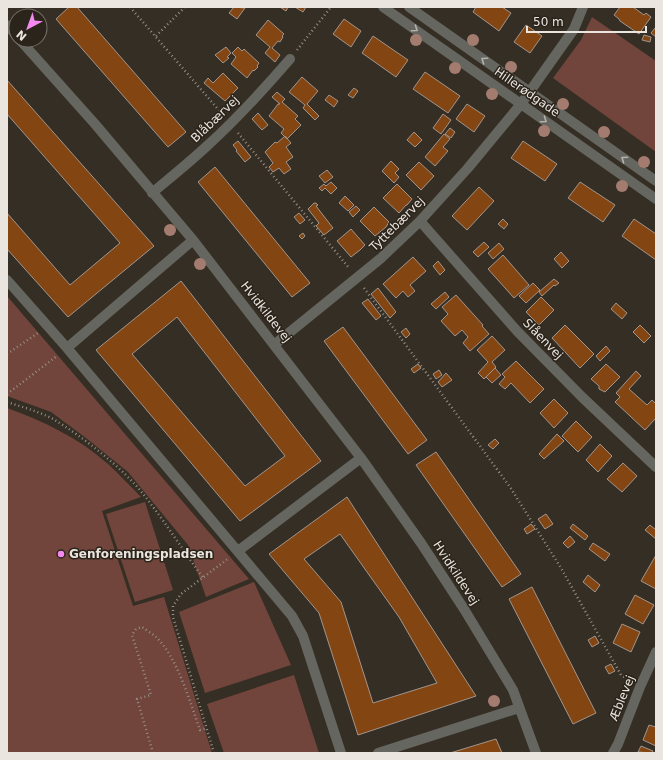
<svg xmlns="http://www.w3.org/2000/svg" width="663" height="760" viewBox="0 0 663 760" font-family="'DejaVu Sans',sans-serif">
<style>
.green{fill:#71453b}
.building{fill:#834612;stroke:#a2958d;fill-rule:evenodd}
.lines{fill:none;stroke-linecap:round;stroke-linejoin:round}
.path{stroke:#958f87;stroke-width:2.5;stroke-dasharray:1 3;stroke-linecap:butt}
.minor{stroke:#666660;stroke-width:10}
.tree{fill:#a47c6f}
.oneway{stroke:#b5b2ac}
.poi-dot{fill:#f489f0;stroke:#2b241b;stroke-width:1.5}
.labels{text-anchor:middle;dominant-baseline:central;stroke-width:3;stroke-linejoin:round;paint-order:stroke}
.street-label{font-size:12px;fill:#eae5df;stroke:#2b241b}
.poi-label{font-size:12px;font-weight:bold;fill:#eae5df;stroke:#2b241b;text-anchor:start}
</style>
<rect width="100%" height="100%" fill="#352e24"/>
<path class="green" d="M592 17 656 61V152L553 78 581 40Z
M7 296 249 579 206 597 188 545 128 472 86 438 51 412 7 396Z
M7 408C43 421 79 438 108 464 119 474 130 486 141 497L102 511 133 606 164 597 212 753H7Z
M145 502 173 590 135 602 106 514Z
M254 582 291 665 205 693 179 612Z
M294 675 319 753H224L207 704Z"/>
<path class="building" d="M69 7H77L186 132 168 147 56 19Z
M234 7 245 8 237 19 229 13Z
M280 7H288L286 11Z
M295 7H306L303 12Z
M476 7H502L511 13 499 31 473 12Z
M620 7H633L644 15 646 13 651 17 639 34 620 21 619 19 614 15Z
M344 19 361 31 351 47 333 34Z
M268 20 284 34 282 36 283 37 280 42 278 41 272 48 280 55 275 62 265 53 270 47 256 35Z
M526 25 542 36 530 53 514 42Z
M655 28 656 29V37L651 33Z
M644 35 651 37 650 42 642 40Z
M373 36 408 60 396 77 362 53Z
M226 47 231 53 227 57 229 58 223 63 215 55Z
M238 47 242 51 244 49 259 63 257 66 258 67 254 71 253 70 247 78 231 64 236 57 232 53Z
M425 72 460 96 448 113 413 89Z
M223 73 238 88 225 101 204 83 208 78 213 83Z
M302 77 318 91 307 104 319 116 315 120 303 108 305 105 289 92Z
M7 80 154 246 68 317 7 249V213L70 285 120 243 7 114Z
M354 88 358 91 353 98 348 95Z
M277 92 285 99 282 102 298 116 295 119 301 125 287 139 281 133 284 129 269 116 278 104H280L272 97Z
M329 95 338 101 334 107 325 100Z
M467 104 485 116 474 132 456 119Z
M258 113 268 125 262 130 252 119Z
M443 114 451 120 441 134 433 128Z
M450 128 455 132 451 138 445 134Z
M414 132 422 140 415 147 407 140Z
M444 134 450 139 443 147 448 151 435 166 425 157Z
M285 136 291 143 286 147 293 157 286 162 291 169 284 174 279 168 273 172 269 167 273 163 265 152 275 142 277 143Z
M238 141 251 157 245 162 236 151 237 150 233 145Z
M523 141 557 164 545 181 511 158Z
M391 161 399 169 395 173 399 177 394 183 382 171Z
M419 162 434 176 421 190 406 175Z
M215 167 310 283 292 297 198 182Z
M327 170 333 177 325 183 319 176Z
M331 182 337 188 331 194 325 188 322 191 319 188 324 184 326 186Z
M580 182 615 205 603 222 568 198Z
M397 184 412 199 407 205H406L399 213 383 198Z
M479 187 494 201 467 230 452 216Z
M345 196 354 205 348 211 339 203Z
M314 203H316L318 205 316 206 333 228 324 235 316 226 319 223 308 209Z
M356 206 360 210 353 217 349 212Z
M374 207 389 222 386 227 375 236 360 221Z
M299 213 305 220 300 224 294 217Z
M503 219 508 224 504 229 498 224Z
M634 219 656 234V260L622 236Z
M351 229 365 245 360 250 351 257 337 241Z
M303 233 305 236 302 239 299 236Z
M484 242 489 247 478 257 473 252Z
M499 243 504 249 493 259 488 253Z
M561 252 569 261 562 268 554 259Z
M503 255 529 285 514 298 488 269Z
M413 257 426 271 410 285 415 291 408 297 403 291 396 298 383 284Z
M438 261 445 270 440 275 433 266Z
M554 279 559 283 555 286 554 285 542 296 539 292Z
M181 281 321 461 240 521 96 350ZM177 317 285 456 245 486 132 354Z
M533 283 540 290 526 303 519 296Z
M378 288 396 312 390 318 371 294Z
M445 292 449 297 436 309 431 304Z
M456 295 483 325 482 326 489 334 470 351 463 343 468 337 462 330 455 336 441 321 448 314 442 307Z
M541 297 554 310 539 325 526 312Z
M368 299 381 316 376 320 362 303Z
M616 303 627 313 622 319 611 309Z
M565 325 594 354 580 368 552 338Z
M640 325 651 336 644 343 633 332Z
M343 327 427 440 408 454 324 341Z
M406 328 410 334 406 338 401 332Z
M492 336 505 350 492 362 496 367 484 379 478 373 488 362 477 350Z
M606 346 610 351 600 361 596 356Z
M516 361 544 389 530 403 511 383 505 389 499 384 505 377 502 374Z
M418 364 421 368 414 373 411 369Z
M606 364 620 377 605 392 599 389V386L591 379Z
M495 368 501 375 492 383 486 377Z
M439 370 442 375 436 379 433 374Z
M636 371 641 376 629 389 647 405 652 400 656 404V420L655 419 645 430 615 402 620 397 616 393Z
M446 373 452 380 442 387 438 382Z
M554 399 568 413 554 428 540 413Z
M576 421 592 437 578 452 562 436Z
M557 434 564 441 544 459 539 454Z
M495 439 499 443 493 449 488 445Z
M600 444 612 456 598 472 586 460Z
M436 452 521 574 502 587 416 465Z
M623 463 637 476 622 492 607 479Z
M347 497 476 696 358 735 319 613 269 554ZM340 534 399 617 437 683 373 703 341 602 304 559Z
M546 514 553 524 545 529 538 519Z
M531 524 535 529 527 534 524 529Z
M573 524 588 536 585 540 570 528Z
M650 525 656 530V539L645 530Z
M570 536 575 542 568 548 563 543Z
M593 543 610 554 605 561 589 549Z
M656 555V589L641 581Z
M588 575 600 585 595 592 583 582Z
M532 587 596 713 573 724 509 599Z
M635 595 654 605 643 624 625 614Z
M622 624 640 632 631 652 613 643Z
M595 636 599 643 592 647 588 640Z
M611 664 615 671 609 674 605 667Z
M649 725 656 727V746L643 740Z
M496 739 502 753H450Z
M641 746 653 751 652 753 638 752Z"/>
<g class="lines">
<path class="path" d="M130 7 223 115
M156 36 185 7
M297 50 331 7
M238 133 349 268
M364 288 510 487 561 568 621 675 629 680
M7 354 38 333
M7 394 57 356
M7 402C22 407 38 411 53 419 82 436 124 469 144 495 165 522 183 550 203 578
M153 753 137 699 151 695 132 635 136 629 142 627C146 630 151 633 155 636 177 656 190 702 200 730L207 728
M214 753 173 617V606L181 594 229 558"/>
<path class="minor" d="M383 7 656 199
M409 7 656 181
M7 25 16 35
M20 40 95 124 193 240 361 458 421 543 464 609 513 690 536 753
M152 193C171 177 190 162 208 145 238 118 264 89 290 59
M420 221 517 331 582 397 656 467
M7 280 67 348 292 616 303 636 341 753
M274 345 380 259 420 221 468 168 521 104 574 29 583 7
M67 348 193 240
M238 551 361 458
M378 753 519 708
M613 753 618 744 640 687 656 652"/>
</g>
<g class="tree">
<circle cx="416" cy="40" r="6"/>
<circle cx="473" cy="40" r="6"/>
<circle cx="511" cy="67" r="6"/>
<circle cx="455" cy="68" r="6"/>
<circle cx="492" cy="94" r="6"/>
<circle cx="563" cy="104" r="6"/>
<circle cx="544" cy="131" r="6"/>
<circle cx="604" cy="132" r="6"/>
<circle cx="644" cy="162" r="6"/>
<circle cx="622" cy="186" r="6"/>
<circle cx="170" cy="230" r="6"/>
<circle cx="200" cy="264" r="6"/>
<circle cx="494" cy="701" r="6"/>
</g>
<defs><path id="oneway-chevron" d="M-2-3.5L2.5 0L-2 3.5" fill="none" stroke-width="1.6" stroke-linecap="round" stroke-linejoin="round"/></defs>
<g class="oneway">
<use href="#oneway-chevron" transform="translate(415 29) rotate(35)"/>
<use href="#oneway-chevron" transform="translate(484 60) rotate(-145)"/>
<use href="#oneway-chevron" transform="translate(544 120) rotate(35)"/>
<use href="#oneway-chevron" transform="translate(624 159) rotate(-145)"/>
</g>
<circle class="poi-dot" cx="61" cy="554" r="4"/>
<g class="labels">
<g class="street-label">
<text transform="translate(527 92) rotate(35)">Hillerødgade</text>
<text transform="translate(215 119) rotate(-44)">Blåbærvej</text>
<text transform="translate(397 224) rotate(-45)">Tyttebærvej</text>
<text transform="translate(266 312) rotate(52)">Hvidkildevej</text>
<text transform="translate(543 339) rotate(46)">Slåenvej</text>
<text transform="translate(456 573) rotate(57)">Hvidkildevej</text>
<text transform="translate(622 698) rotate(-68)">Æblevej</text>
</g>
<g class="poi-label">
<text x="69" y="554">Genforeningspladsen</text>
</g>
</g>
<rect width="663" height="760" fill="none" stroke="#eae5df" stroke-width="16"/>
<g transform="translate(28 28) rotate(221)"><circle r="19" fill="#2b241b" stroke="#777169"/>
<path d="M0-3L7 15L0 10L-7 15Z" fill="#f489f0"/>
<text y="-6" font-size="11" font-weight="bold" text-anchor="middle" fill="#eae5df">N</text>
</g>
<path d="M527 26v6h119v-6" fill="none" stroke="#eae5df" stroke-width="2"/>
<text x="533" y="26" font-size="12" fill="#eae5df" stroke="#2b241b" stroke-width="3" paint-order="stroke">50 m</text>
</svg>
